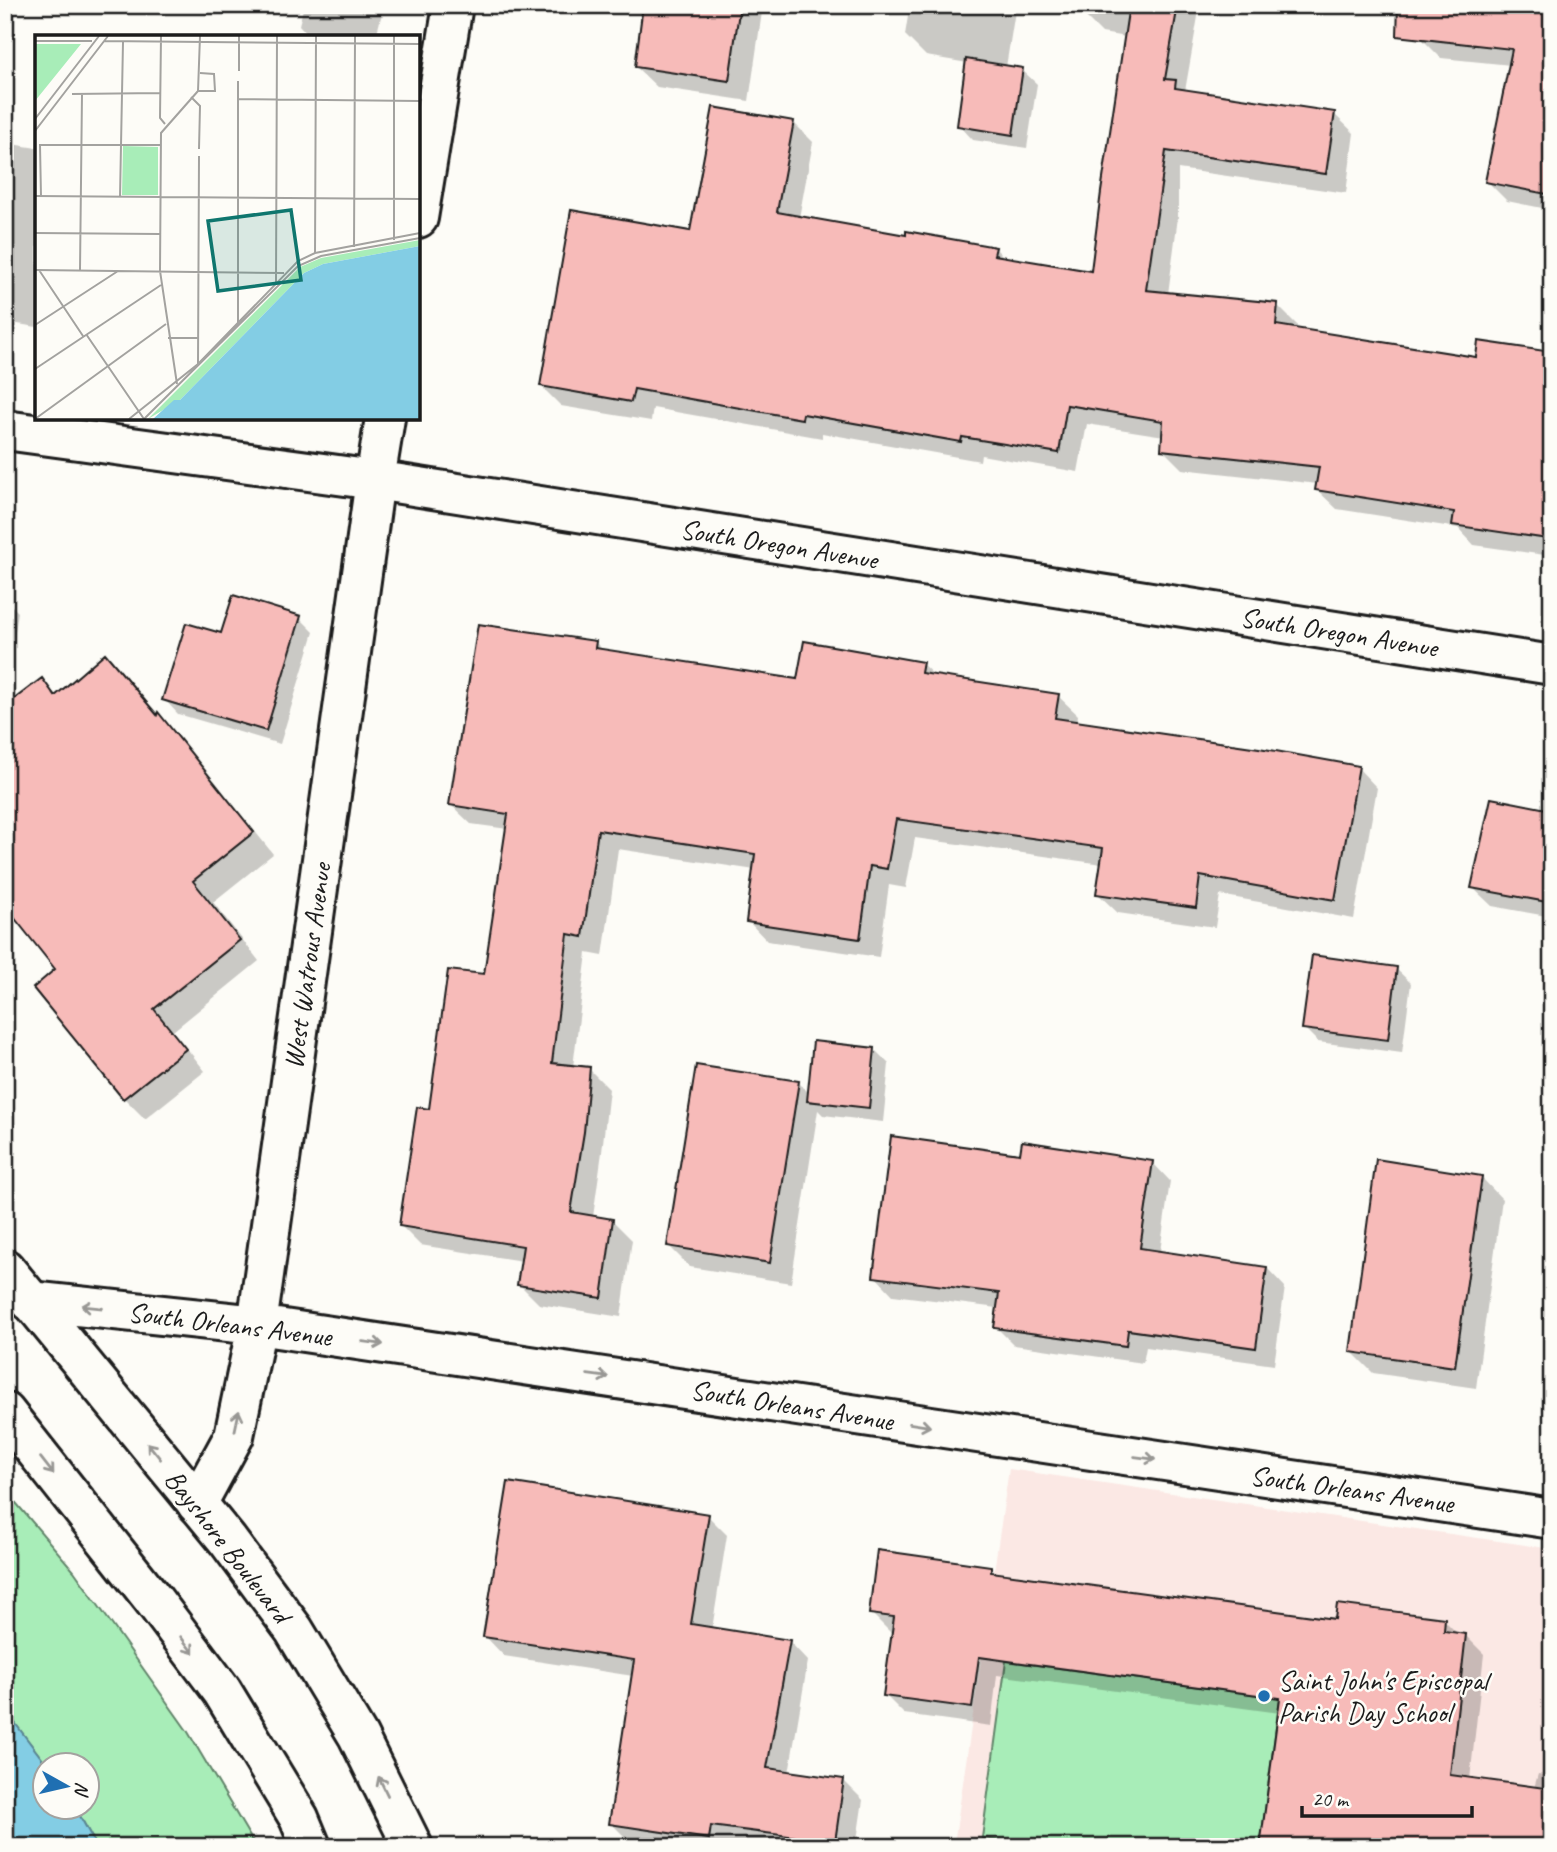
<svg xmlns="http://www.w3.org/2000/svg" width="1557" height="1852" viewBox="0 0 1557 1852" font-family="Caveat,sans-serif">
<style>
.built{fill:#fbe8e4}
.green{fill:#a8edb8;stroke:#62846a;stroke-width:2}
.water{fill:#83cde4;stroke:#5a8694;stroke-width:2}
.shadow{fill:#0003}
.building{fill:#f7bbb9;stroke:#1c1c1c;stroke-width:2}
.lines{fill:none;stroke-linecap:round;stroke-linejoin:round}
.minor-casing{stroke:#1c1c1c;stroke-width:44}
.secondary-casing{stroke:#1c1c1c;stroke-width:44}
.minor{stroke:#fdfcf7;stroke-width:38}
.secondary{stroke:#fdfcf7;stroke-width:38}
.oneway{stroke:#989794}
.poi-dot{fill:#1f6fb2;stroke:#fdfcf7;stroke-width:2.5}
.labels{text-anchor:middle;dominant-baseline:central;stroke-width:5;stroke-linejoin:round;paint-order:stroke}
.street-label{font-size:28px;fill:#1c1c1c;stroke:#fdfcf7}
.poi-label{font-size:28px;fill:#1c1c1c;stroke:#fdfcf7;text-anchor:start}
.inset-road{fill:none;stroke:#a3a29f;stroke-width:2}
.view{fill:#0f766e;fill-opacity:0.15;stroke:#0f766e;stroke-width:3.5}
.inset-edge{fill:none;stroke:#1c1c1c;stroke-width:3.5}
</style>
<rect width="100%" height="100%" fill="#fdfcf7"/>
<filter id="ink" filterUnits="userSpaceOnUse"><feTurbulence type="fractalNoise" baseFrequency=".0143" numOctaves="2"/><feDisplacementMap in="SourceGraphic" scale="14" xChannelSelector="R" yChannelSelector="G"/><feConvolveMatrix kernelMatrix="1 2 1 2 8 2 1 2 1" color-interpolation-filters="sRGB"/></filter>
<g filter="url(#ink)">
<path class="built" d="M1009 1469 1552 1549V1847H974L954 1844Z"/>
<path class="green" d="M5 1490 74 1571 188 1732 256 1847H97L75 1807 88 1806V1764H46L5 1710Z
M1006 1661 1280 1698 1260 1847H1043L982 1838Z"/>
<path class="water" d="M5 1710 46 1764V1806L75 1807 97 1847H5Z"/>
<path class="shadow" d="M304 5H384L376 37H310L299 25Z
M645 5H763L749 101 657 87 636 67Z
M886 5H1016L1006 67 1022 70 1037 84 1027 148 973 140 959 125 968 63 926 56 905 35 909 10Z
M1083 5H1200L1185 91 1334 114 1354 133 1346 193 1178 169V217L1168 294 1277 305 1297 325 1296 330 1477 359 1552 354V556L1474 545 1458 528 1337 509 1317 490 1318 484 1182 469 1162 449 1164 436 1087 424 1078 472 981 455 980 461 822 433V438L653 408 651 421 561 406 541 386 691 233 793 122 813 142 799 218 907 237 995 248 1005 258 1092 273 1126 37 1102 33 1082 13Z
M1389 5H1552V210L1507 201 1487 181 1511 65 1441 58 1421 38 1423 15 1395 12Z
M5 143 37 148V327L5 322Z
M5 599 18 612 5 698Z
M300 618 314 632 280 744 178 714 164 699Z
M595 642 604 651 799 681 922 664 936 677 1058 696 1078 715 1077 723 1358 768 1377 788 1354 919 1220 895 1215 927 1118 913 1098 894 1102 864 915 838 906 888 889 885 879 957 767 941 748 921 755 870 618 849 603 956 587 953 573 1067 589 1069 609 1089 602 1152 593 1217 612 1220 632 1240 621 1317 539 1304 519 1284 523 1261 420 1245 401 1226 430 1111 485 976 508 829 471 824 451 805Z
M105 656 178 735 273 854 213 902 259 961 173 1031 205 1071 145 1119 124 1098 35 988 58 969 42 680 57 696Z
M1552 812V917L1492 906 1473 888Z
M1396 969 1411 983 1402 1053 1318 1042 1304 1028Z
M874 1049 889 1064 883 1122 823 1115 818 1110 791 1283 690 1267 669 1246 798 1082 809 1093Z
M1021 1156 1152 1162 1170 1181 1160 1252 1267 1268 1285 1287 1274 1365 1146 1347 1143 1363 1014 1345 996 1327 998 1308 893 1295 875 1276Z
M1481 1177 1502 1199 1476 1388 1373 1373 1352 1352Z
M708 1516 727 1535 712 1629 789 1641 808 1661 789 1773 843 1780 863 1800 856 1847H658L631 1843 611 1823 633 1676 504 1656 485 1636Z
M991 1568 998 1575 1336 1621 1444 1620 1458 1634 1465 1635 1484 1654 1470 1779 1534 1788 1538 1774 1552 1776V1847L1280 1713 997 1675 991 1726 904 1714 885 1695 894 1632H890L871 1613Z"/>
<path class="building" d="M643 5H740L729 81 635 67Z
M1129 5H1178L1165 79 1176 80 1175 88 1335 112 1326 174 1166 151 1146 290 1278 303 1276 325 1476 357 1478 341 1552 352V510L1548 539 1452 525 1454 512 1315 490 1319 467 1161 450 1163 421 1067 405 1059 453 962 437 961 442 803 414 802 419 634 389 631 402 540 386 571 210 690 231 713 107 794 121 777 212 906 235V231L996 247 994 255 1091 271 1101 192Z
M1398 5H1552V195L1485 182 1512 49 1397 36Z
M966 59 1023 68 1013 135 957 126Z
M233 595 301 616 266 731 162 700 186 623 221 633Z
M478 624 596 641 595 648 797 679 804 641 923 662 921 673 1059 694 1055 718 1259 748 1359 766 1335 900 1200 876 1196 908 1096 894 1103 848 896 819 887 869 870 866 860 939 746 922 755 854 598 830 583 937 568 934 552 1063 590 1067 584 1132 571 1212 613 1219 602 1298 517 1285 523 1246 399 1226 417 1107 429 1109 448 970 484 974 508 814 449 805Z
M105 653 157 715 158 712 254 832 193 881 240 940 154 1009 186 1049 123 1099 33 988 55 969 5 906V706L42 678 55 696Z
M1491 798 1552 810V903L1471 888Z
M1312 955 1397 967 1388 1040 1302 1029Z
M813 1041 875 1048 869 1108 807 1101Z
M696 1065 799 1081 770 1263 667 1246Z
M891 1136 1020 1154 1022 1141 1153 1161 1140 1248 1267 1267 1256 1348 1128 1330 1126 1346 994 1328 999 1293 873 1277Z
M1376 1159 1482 1176 1455 1367 1350 1352Z
M508 1482 709 1514 691 1624 790 1640 767 1768 844 1779 835 1842 711 1826 709 1839 609 1824 634 1660 483 1637Z
M877 1550 991 1566V1572L1335 1619 1337 1604 1445 1618 1444 1631 1466 1634 1450 1775 1552 1789V1847H1260L1280 1698 979 1657 972 1708 883 1696 894 1617 869 1614Z"/>
<g class="lines">
<defs>
<path id="minor" d="M418 218 453 5
M5 430 375 480 1552 665
M30 1301 257 1325 1552 1519
M197 1504 234 1436 257 1325 375 480 385 418"/>
<path id="secondary" d="M5 1269 228 1541 294 1630 358 1736 413 1847
M5 1412 152 1598 222 1691 299 1818 311 1847"/>
</defs>
<use href="#minor" class="minor-casing"/>
<use href="#secondary" class="secondary-casing"/>
<use href="#minor" class="minor"/>
<use href="#secondary" class="secondary"/>
</g>
<defs><path id="oneway-shaft" d="M-6 0H5M1.5-3L5.5 0L1.5 3" fill="none" stroke-width="1.6" stroke-linecap="round" stroke-linejoin="round" transform="scale(1.75)"/></defs>
<g class="oneway">
<use href="#oneway-shaft" transform="translate(92 1307) rotate(-174)"/>
<use href="#oneway-shaft" transform="translate(373 1343) rotate(8)"/>
<use href="#oneway-shaft" transform="translate(598 1376) rotate(8)"/>
<use href="#oneway-shaft" transform="translate(237 1421) rotate(-78)"/>
<use href="#oneway-shaft" transform="translate(920 1425) rotate(9)"/>
<use href="#oneway-shaft" transform="translate(154 1451) rotate(-129)"/>
<use href="#oneway-shaft" transform="translate(1145 1458) rotate(8)"/>
<use href="#oneway-shaft" transform="translate(47 1466) rotate(52)"/>
<use href="#oneway-shaft" transform="translate(187 1645) rotate(53)"/>
<use href="#oneway-shaft" transform="translate(383 1786) rotate(-116)"/>
</g>
</g>
<circle class="poi-dot" cx="1264" cy="1696" r="7"/>
<g class="labels">
<g class="street-label">
<text transform="translate(779 544) rotate(9)">South Oregon Avenue</text>
<text transform="translate(1339 632) rotate(9)">South Oregon Avenue</text>
<text transform="translate(307 966) rotate(-82)">West Watrous Avenue</text>
<text transform="translate(230 1324) rotate(7)">South Orleans Avenue</text>
<text transform="translate(792 1405) rotate(9)">South Orleans Avenue</text>
<text transform="translate(1352 1489) rotate(8)">South Orleans Avenue</text>
<text transform="translate(228 1546) rotate(52)">Bayshore Boulevard</text>
</g>
<g class="poi-label">
<text x="1278" y="1680">Saint John's Episcopal<tspan x="1278" dy="32">Parish Day School</tspan></text>
</g>
</g>
<g transform="translate(35 35)">
<rect width="385" height="385" fill="#fdfcf7"/>
<path d="M0 9H46L0 66ZM88 111 123 112V160H87ZM385 205V211L288 229 269 238 145 365 113 384 265 232 286 223Z" fill="#a8edb8"/>
<path d="M385 211V384H118L139 365H145L269 238 288 229Z" fill="#83cde4"/>
<path class="inset-road" d="M126 1 125 83 130 89M0 6H57M69 6 385 9M204 36V1M203 46V289M163 56 165 1M163 56H180L179 39 165 38M37 59 125 58M156 62 165 71 164 114M203 64 385 66M0 84 64 1M0 96 73 1M0 161 385 164M6 162 5 110H126M85 162 88 7M0 198 125 199M359 205V1M319 212 320 1M280 219 281 1M0 235 249 238M4 235 48 301M45 235 47 59M241 247 242 1M0 290 83 236M51 299 109 384M133 303H163M163 329 164 121M0 334 126 250M142 349 125 236 126 98 163 56M0 384 131 289M94 384 163 329 263 226 280 218 385 198M109 384 263 231 286 221 385 203"/>
<path class="view" d="M256 175 266 245 183 256 173 186Z"/>
<rect width="385" height="385" class="inset-edge"/>
</g>
<rect width="1557" height="1852" fill="none" stroke="#fdfcf7" stroke-width="28"/>
<rect x="14" y="14" width="1529" height="1824" fill="none" stroke="#1c1c1c" stroke-width="2.5" filter="url(#ink)"/>
<g transform="translate(66 1786) rotate(98)"><circle r="33" fill="#fdfcf7" stroke="#a3a29f" stroke-width="2"/>
<path d="M0-5L12 26L0 18L-12 26Z" fill="#1f6fb2"/>
<text y="-10" font-size="19" font-weight="bold" text-anchor="middle" fill="#1c1c1c">N</text>
</g>
<path d="M1302 1806v10h170v-10" fill="none" stroke="#1c1c1c" stroke-width="3.5"/>
<text x="1312" y="1806" font-size="21" fill="#1c1c1c" stroke="#fdfcf7" stroke-width="5" paint-order="stroke">20 m</text>
</svg>
